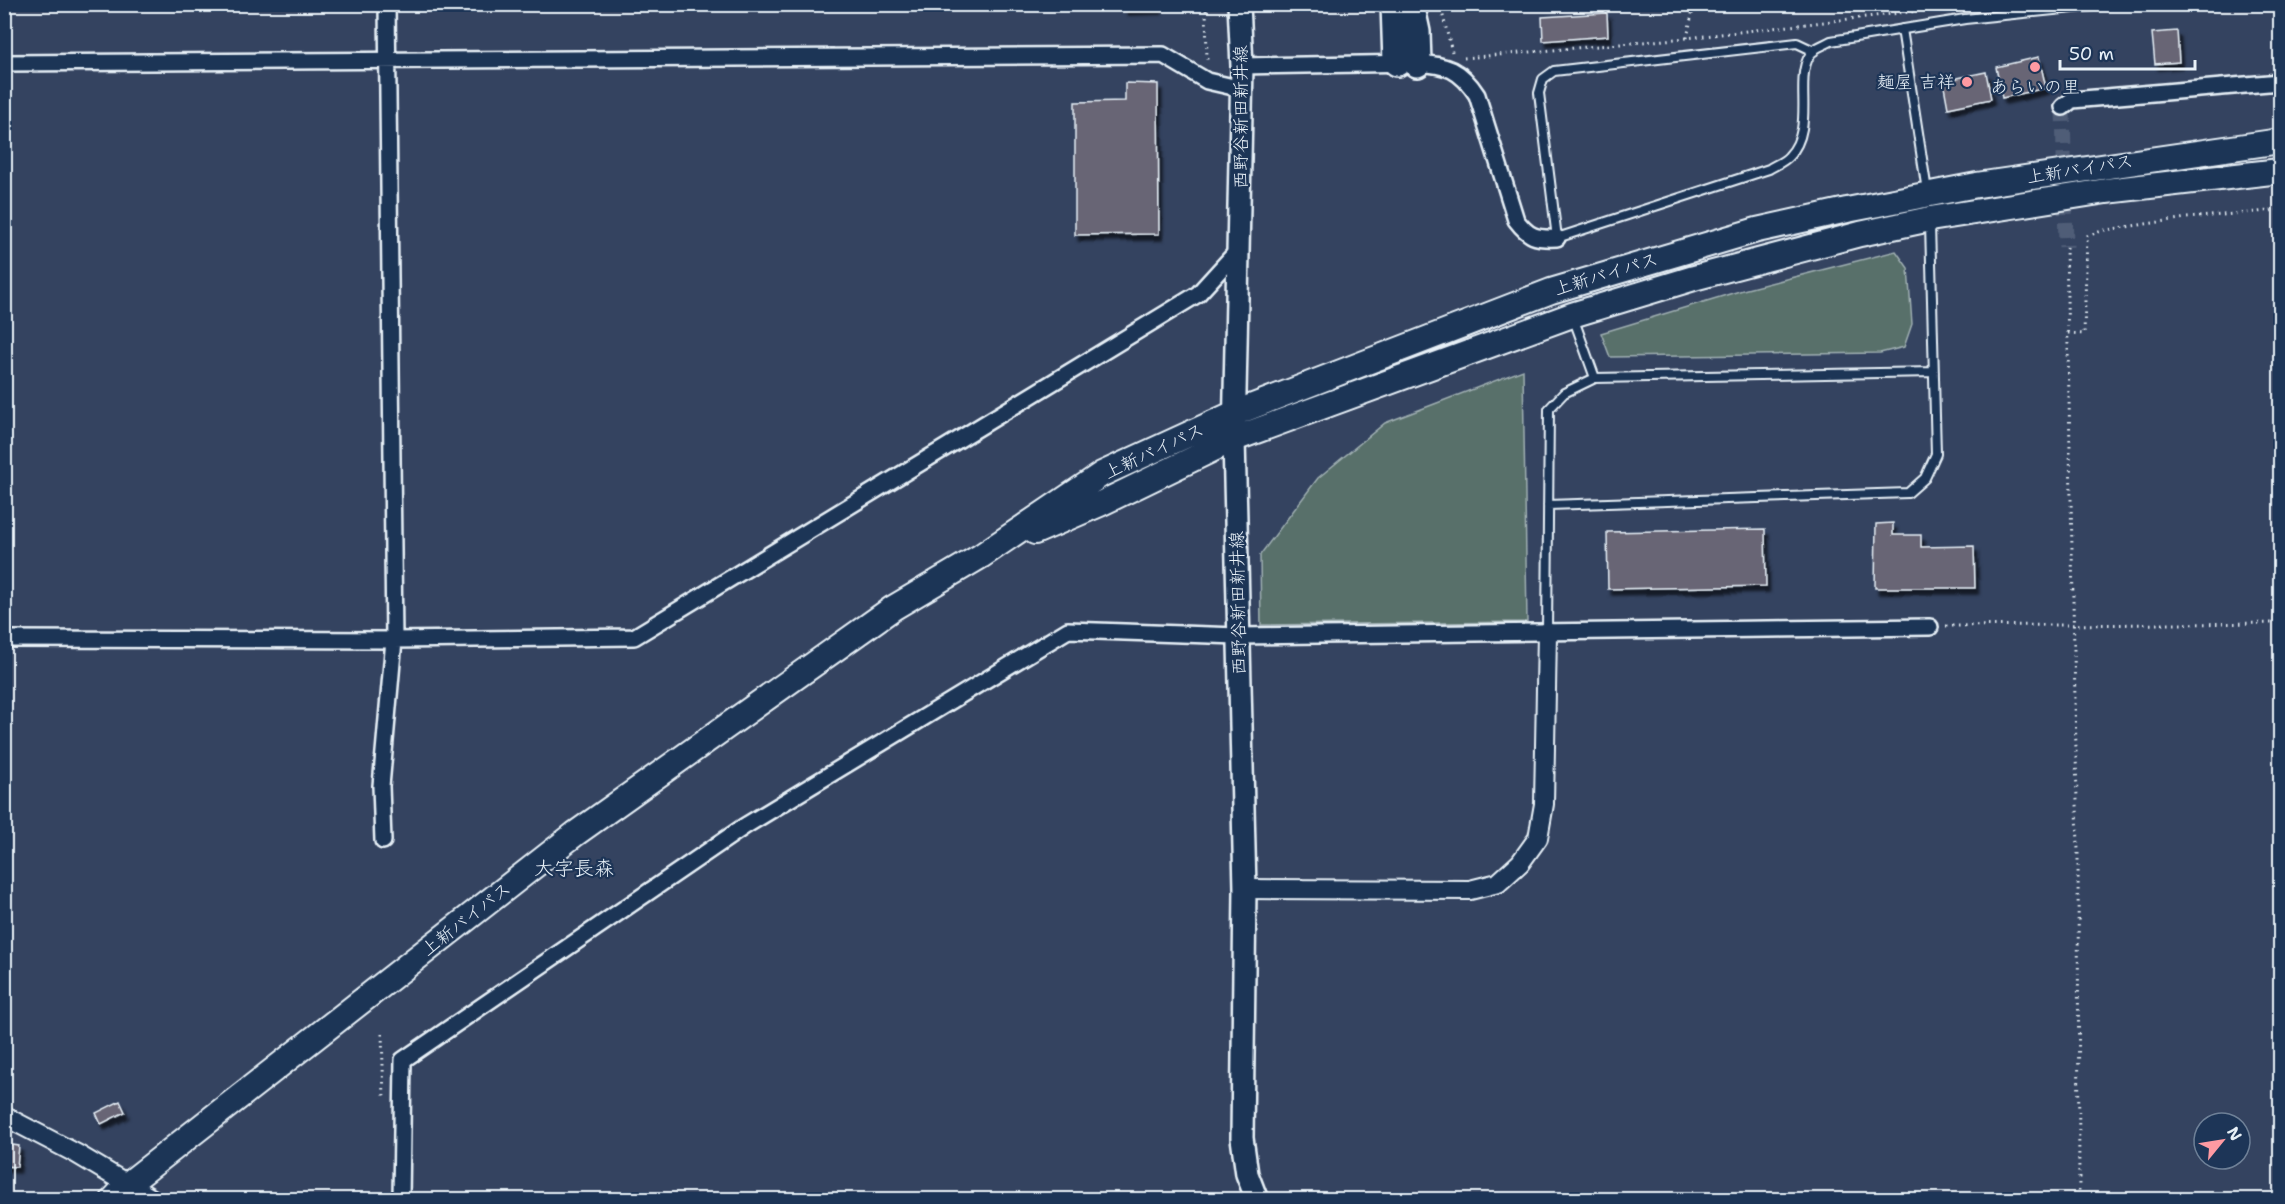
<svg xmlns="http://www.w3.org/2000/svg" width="2285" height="1204" viewBox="0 0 2285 1204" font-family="'Shantell Sans','Klee One',sans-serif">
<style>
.park{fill:#586f6b;stroke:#a0b0b2;stroke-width:1.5}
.building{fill:#686574;stroke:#e8f1f8;stroke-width:1.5;filter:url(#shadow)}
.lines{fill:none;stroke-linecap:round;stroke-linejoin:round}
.minor-tunnel{stroke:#4f5d77;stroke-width:15;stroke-dasharray:15 8;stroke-linecap:butt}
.service-casing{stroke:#e8f1f8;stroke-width:12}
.minor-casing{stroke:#e8f1f8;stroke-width:20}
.tertiary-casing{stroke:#e8f1f8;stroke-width:22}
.secondary-casing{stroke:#e8f1f8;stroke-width:26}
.trunk-casing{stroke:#e8f1f8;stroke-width:28}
.motorway-casing{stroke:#e8f1f8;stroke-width:32}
.path{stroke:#e8f1f8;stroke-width:3;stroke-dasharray:1.5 4.5;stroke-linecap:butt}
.service{stroke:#1d3557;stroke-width:8}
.minor{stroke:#1d3557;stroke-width:15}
.tertiary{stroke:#1d3557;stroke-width:18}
.secondary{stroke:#1d3557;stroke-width:21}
.trunk{stroke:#1d3557;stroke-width:24}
.motorway{stroke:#1d3557;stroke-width:27}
.poi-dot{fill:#ff9aa2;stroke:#1d3557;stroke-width:2}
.labels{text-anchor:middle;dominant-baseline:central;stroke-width:4.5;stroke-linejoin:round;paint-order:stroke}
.poi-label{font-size:18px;fill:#e8f1f8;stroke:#1d3557;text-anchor:end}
.street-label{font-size:18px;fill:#e8f1f8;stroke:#1d3557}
.neighbourhood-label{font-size:20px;fill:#e8f1f8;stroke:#1d3557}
</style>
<defs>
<filter id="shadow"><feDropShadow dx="3.5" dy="6" stdDeviation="1.5" flood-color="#0009"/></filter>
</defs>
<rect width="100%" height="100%" fill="#344360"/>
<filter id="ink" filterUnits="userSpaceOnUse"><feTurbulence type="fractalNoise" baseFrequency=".0167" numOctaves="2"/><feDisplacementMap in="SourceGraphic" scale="12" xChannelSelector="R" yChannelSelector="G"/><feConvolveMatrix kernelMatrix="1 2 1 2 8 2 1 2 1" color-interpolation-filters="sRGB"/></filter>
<g filter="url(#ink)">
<path class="park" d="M1896 251 1908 268 1912 324 1904 347 1880 353 1610 357 1601 333 1743 290Z
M1523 370 1527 622 1261 625 1260 555 1318 478 1385 423Z"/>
<path class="building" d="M1124 4H1158V8L1124 9Z
M1607 13 1608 36 1543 41 1542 17Z
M2177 31 2179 62 2155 64 2152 33Z
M2039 57 2046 88 2002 98 1996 67Z
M1986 72 1991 99 1948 108 1943 81Z
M1125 83 1158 84 1159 234 1075 235V102L1125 101Z
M1893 523V535H1921V547L1974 546 1975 588H1875L1876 524Z
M1765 529 1766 586 1608 589 1607 532Z
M120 1101 125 1112 101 1124 96 1113Z
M6 1144 19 1146 17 1167 4 1166Z"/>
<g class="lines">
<path class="minor-tunnel" d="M2063 107 2066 247"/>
<defs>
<path id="service" d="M1902 29 1927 191
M1814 51 1797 43 1554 71 1543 79 1539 93 1557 238 1769 169C1775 165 1784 162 1789 156 1818 126 1790 73 1814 50 1819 46 1826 44 1831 41L1965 19 2113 4
M1573 317 1595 378
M1548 505 1908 493 1925 478 1936 454 1930 224
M1547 632 1549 409 1564 393 1595 378 1934 372"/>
<path id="minor" d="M4 63 1163 55 1207 81 1242 89
M1242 66 1417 63C1447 65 1460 69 1477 95L1516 220C1529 237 1535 239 1557 238
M2063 107 2072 100 2280 82
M4 639 394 640 634 637 1198 294 1240 248
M383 841 381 786 394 640 387 4
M401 1199 403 1060 745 826 1068 630 1238 636 1930 627"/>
<path id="tertiary" d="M1245 889 1470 890 1498 883 1520 863 1538 838 1544 804 1547 632
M4 1116 77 1154 154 1200"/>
<path id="secondary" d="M1239 4 1242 66 1234 439 1245 889 1242 1138 1247 1174 1257 1200"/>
<path id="trunk" d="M1035 532 1100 504 1234 439 1572 315 1694 278 1860 234 1930 219 2106 191 2280 171
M113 1200 128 1184 575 834 893 608 981 556 1102 474 1235 413 1551 291 1757 230 1847 210 1977 185 2280 141"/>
<path id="motorway" d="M1395 4 1397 62
M1410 4 1416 32 1417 63"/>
</defs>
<use href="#service" class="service-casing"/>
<use href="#minor" class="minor-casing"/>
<use href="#tertiary" class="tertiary-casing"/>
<use href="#secondary" class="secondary-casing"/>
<use href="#trunk" class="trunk-casing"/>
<use href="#motorway" class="motorway-casing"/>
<path class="path" d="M1206 4 1207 63
M1440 4 1452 52
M1687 38 1694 4
M1464 58 1687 38 1926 10
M2066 247 2078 852 2079 1200
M2068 333 2084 334 2087 236 2105 230 2187 218 2280 210
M1946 626 2280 623
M382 1034 384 1098"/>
<use href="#service" class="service"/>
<use href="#minor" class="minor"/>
<use href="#tertiary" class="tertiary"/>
<use href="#secondary" class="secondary"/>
<use href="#trunk" class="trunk"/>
<use href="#motorway" class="motorway"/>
</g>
</g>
<g class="poi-dot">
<circle cx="2035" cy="67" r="6"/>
<circle cx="1967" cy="82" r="6"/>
</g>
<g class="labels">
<g class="poi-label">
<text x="1955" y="82">麺屋 吉祥</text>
<text x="2035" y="87" text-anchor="middle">あらいの里</text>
</g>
<g class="street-label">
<text transform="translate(1241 117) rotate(-90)">西野谷新田新井線</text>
<text transform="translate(2080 169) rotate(-9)">上新バイパス</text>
<text transform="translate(1606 274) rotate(-17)">上新バイパス</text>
<text transform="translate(1154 451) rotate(-25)">上新バイパス</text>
<text transform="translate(1238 603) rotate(-91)">西野谷新田新井線</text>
<text transform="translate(466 919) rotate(-38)">上新バイパス</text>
</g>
<g class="neighbourhood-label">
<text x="574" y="868">大字長森</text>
</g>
</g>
<rect width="2285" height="1204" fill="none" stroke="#1d3557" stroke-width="24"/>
<rect x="12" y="12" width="2261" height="1180" fill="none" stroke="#e8f1f8" stroke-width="2" filter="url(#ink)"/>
<g transform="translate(2222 1141) rotate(60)"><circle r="28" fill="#1d3557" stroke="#6e8097" stroke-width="1.5"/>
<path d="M0-4.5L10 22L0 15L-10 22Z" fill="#ff9aa2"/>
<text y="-9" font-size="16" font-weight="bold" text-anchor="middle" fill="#e8f1f8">N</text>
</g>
<path d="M2060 60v9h135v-9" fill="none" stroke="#e8f1f8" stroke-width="3"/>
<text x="2069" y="60" font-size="18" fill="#e8f1f8" stroke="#1d3557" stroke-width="4.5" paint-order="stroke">50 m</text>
</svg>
